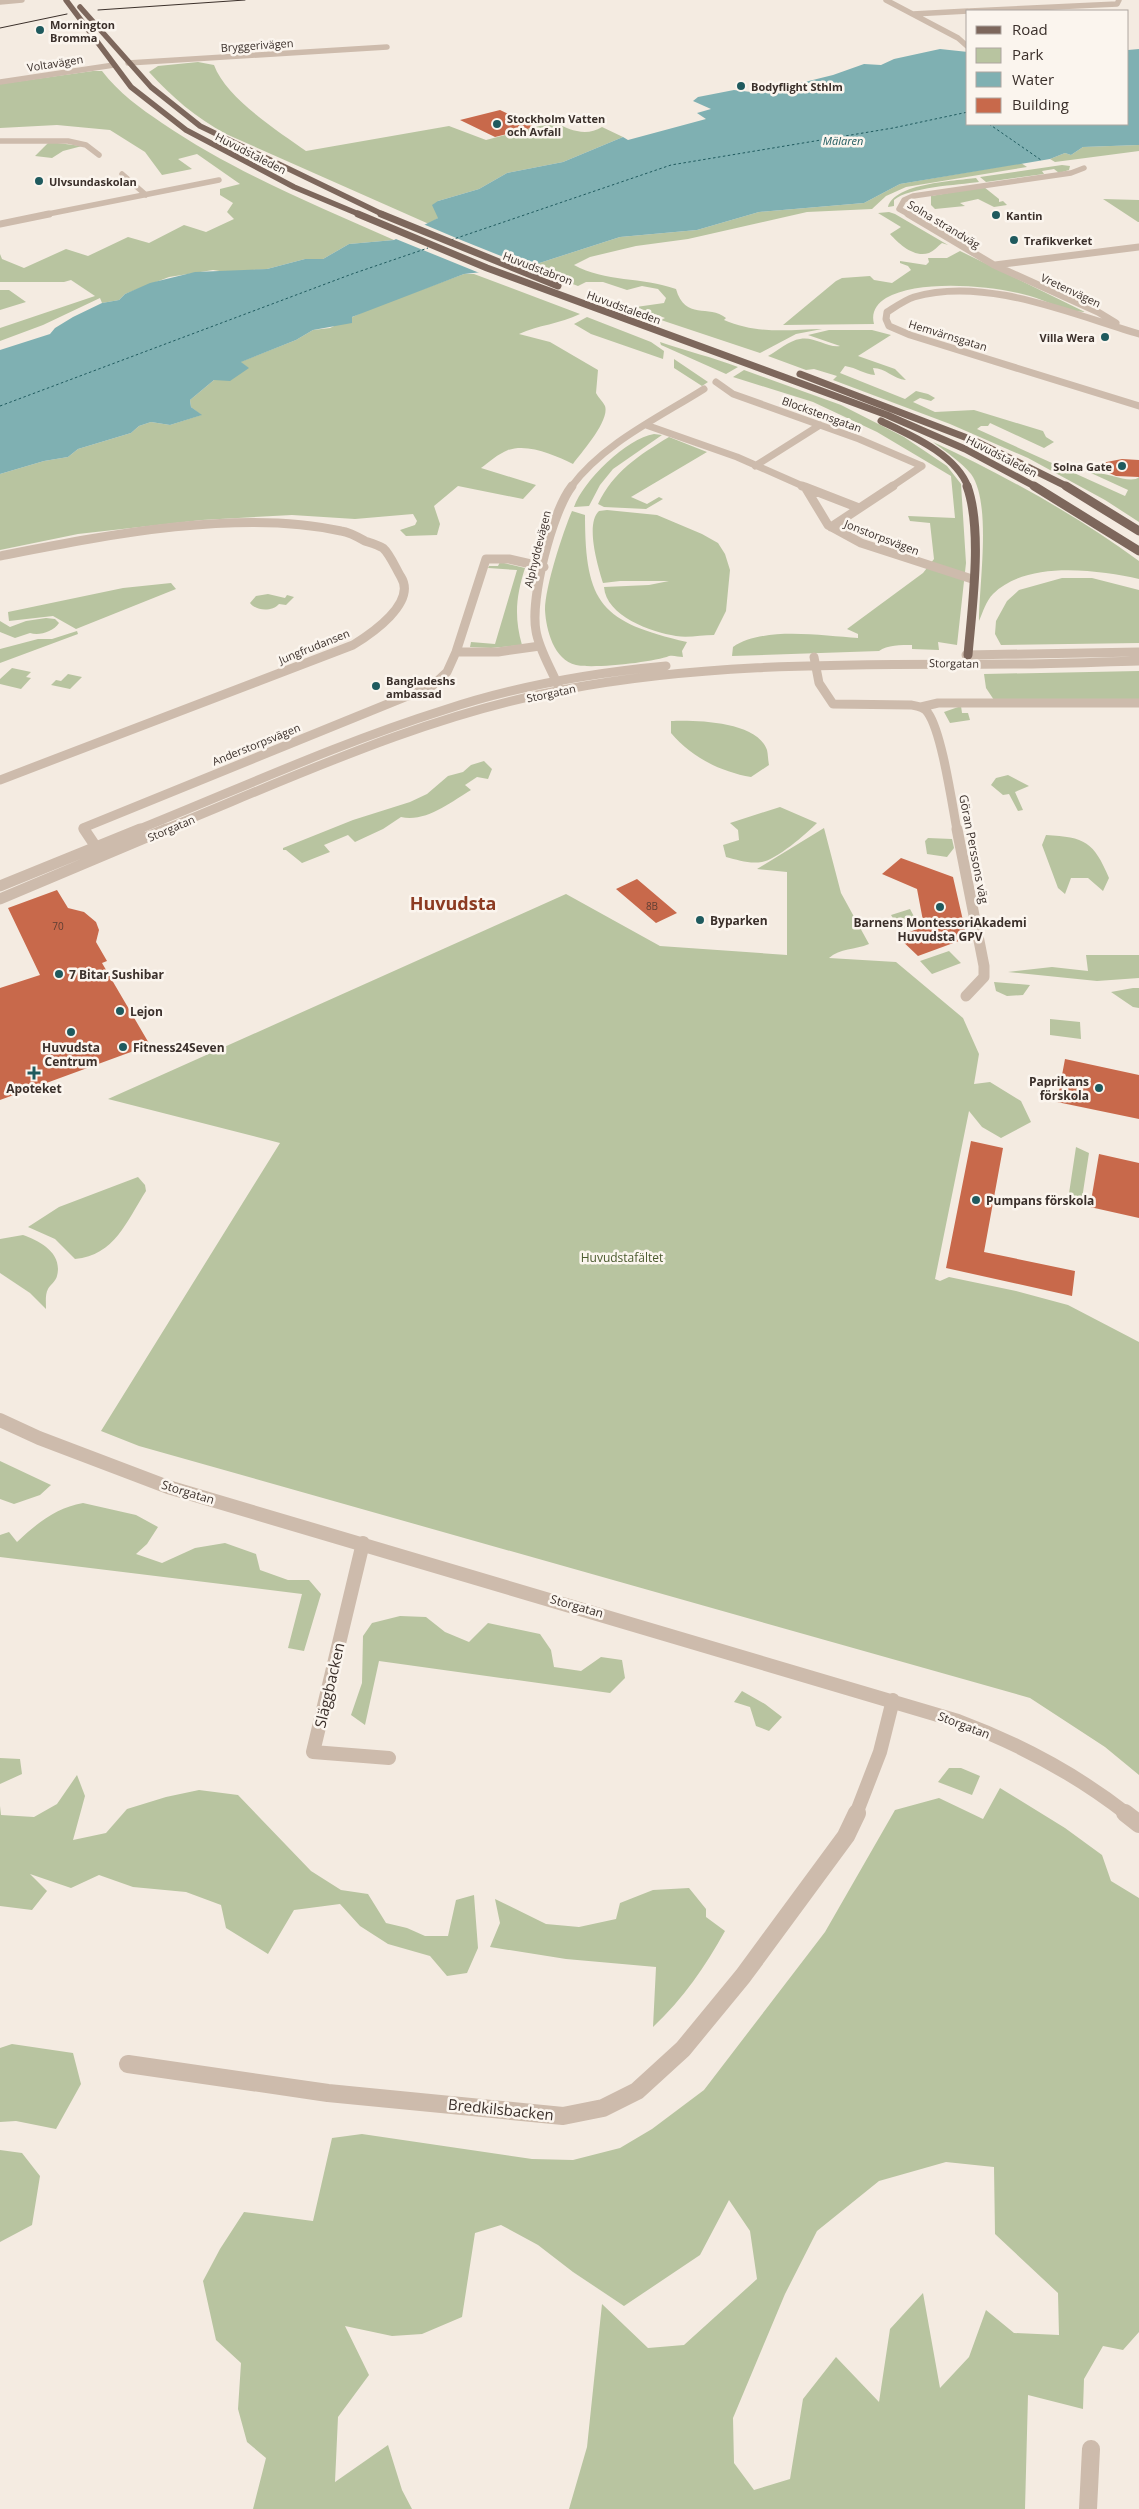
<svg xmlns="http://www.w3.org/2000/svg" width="1139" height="2509" viewBox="0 0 1139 2509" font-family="'Open Sans',sans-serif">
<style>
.green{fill:#b8c4a0;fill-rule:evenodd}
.water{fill:#7fb0b2}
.pier{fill:#f4ebe1}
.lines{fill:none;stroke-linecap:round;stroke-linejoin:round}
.ferry{stroke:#1f5a5e;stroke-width:1;stroke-dasharray:2.5 2.5;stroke-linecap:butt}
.building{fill:#c8694b}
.minor-far5{stroke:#cdbbac;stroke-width:5.5}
.minor-far4{stroke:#cdbbac;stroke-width:7}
.minor-far3{stroke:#cdbbac;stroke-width:9}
.minor-far2{stroke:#cdbbac;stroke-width:11}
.minor-far1{stroke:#cdbbac;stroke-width:14}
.minor{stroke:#cdbbac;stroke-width:18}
.major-far2{stroke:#7d675c;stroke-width:5.5}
.major-far1{stroke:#7d675c;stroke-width:7}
.major{stroke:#7d675c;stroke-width:9}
.tram{stroke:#3b302b;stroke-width:1}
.poi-dot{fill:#1f5a5e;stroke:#fbf5ee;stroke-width:2}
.labels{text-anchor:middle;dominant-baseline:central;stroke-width:5;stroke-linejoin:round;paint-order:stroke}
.number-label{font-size:10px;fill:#5e3e33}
.far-poi-label{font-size:11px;font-weight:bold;fill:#3b302b;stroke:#fbf5ee;text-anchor:start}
.far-street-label{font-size:11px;fill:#3b302b;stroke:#fbf5ee}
.far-water-label{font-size:11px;font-style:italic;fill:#1f5a5e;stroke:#fbf5ee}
.street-label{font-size:12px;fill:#3b302b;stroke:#fbf5ee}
.poi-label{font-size:12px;font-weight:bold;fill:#3b302b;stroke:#fbf5ee;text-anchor:start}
.park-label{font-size:12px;fill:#4a5a2e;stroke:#fbf5ee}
.near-street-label{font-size:15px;fill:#3b302b;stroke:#fbf5ee}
.district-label{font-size:18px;font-weight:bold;fill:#8c3b22;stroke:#fbf5ee}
</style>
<rect width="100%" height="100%" fill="#f4ebe1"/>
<path class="green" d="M198 62 214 65C226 98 278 131 306 151L449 126 486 140 555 122C569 130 586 137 602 127L623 137 563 162 507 173 479 189 438 201V218L429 224 226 134C195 117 173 98 149 72L158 66Z
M93 71H102C119 93 140 108 162 123 234 172 315 205 394 240L349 244 323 259H305L267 269 226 272 213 270 169 277 125 294 119 300 102 303 100 298 43 325 0 341V328L95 296 71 280 64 282H0V254L2 259 24 268 66 249 88 256 128 237 149 243 184 225 206 232 234 219 227 212 233 203 220 195V189L240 184 197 154 178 159 192 169 162 175 145 152 110 130 57 125 0 128V84Z
M49 142 82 146 63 151 52 158 35 156Z
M1139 145V151L1055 162 1050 159 1065 153 1071 155 1083 147Z
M1021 163 1027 167 906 187 886 196 872 209 807 212 688 239 636 246 590 257 574 265C605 282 642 277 676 289 685 321 709 304 726 318L724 320C756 334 788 330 822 329L796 334 760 353 661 320 665 318 636 307 664 303 666 298 658 289 642 286 627 290 603 282H586L578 286 527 267 620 237 697 230 759 212 864 203 900 184Z
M1062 165 1070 166 1069 170 1059 173 1054 169 1042 171 1044 174 986 182 980 177Z
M976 178 979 182C958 185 909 187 894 200V206L888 207C895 183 954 181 976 178Z
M984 187 999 199V202L1003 201 1007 205 994 207 978 199 960 203 965 206 935 209 931 205V196Z
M1103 199 1139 200V222H1138Z
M889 212 895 214 948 245 942 243C938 246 934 251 929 253 914 258 899 244 890 234L901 227 878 213Z
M960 251 1085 312C1068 312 1046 301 1030 296 993 285 918 279 886 298 876 304 871 313 874 324L783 325 836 281 842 278 870 276 874 280 892 283 911 270 908 266 900 263V261L926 265 929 262 928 258H947Z
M464 274H474L580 314C560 324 538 325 519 334L550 342 598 370 596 393C598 397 603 402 605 406 610 421 581 453 573 464 555 455 528 443 508 450 498 454 489 462 481 468L536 485 523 499 458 486 434 506 440 524 437 535 406 536 400 530 415 525 417 521 413 514 355 519 292 515 202 520 78 534 0 550V474L44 461 68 457 78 449 131 433 139 426 151 422 170 425 201 415 191 407 190 400 214 380 248 368 240 362 296 340 313 330 330 328 369 309Z
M0 290H9L26 302 0 310Z
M587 317 651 342 664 351 663 359 591 334 574 324Z
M829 330H872L891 335 858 356 895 369 906 380C893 379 886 368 873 368L875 375C864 374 857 368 845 366L840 373 905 399 916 391 928 394 935 398 931 401 920 398 913 402 935 412 974 410 1043 431 1046 437 1054 442 1044 448 990 423 988 426H981L977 429 1125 496 1128 490 1091 473C1104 471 1131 485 1139 477V522L1105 500 1028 458 950 424 833 380 837 376 814 369 806 370 768 356C777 351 790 340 800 339 814 336 827 348 840 346L808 335Z
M660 342C686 351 712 357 738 367L726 374 661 345Z
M674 359 708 382 702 386 674 368Z
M744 370 841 405 904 437 947 466 961 484 966 563 957 645 938 642 939 650 912 649V645C901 645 887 645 879 651L732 656 733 647C763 626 823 636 858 638V634L847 629 923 573 934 559 930 523 910 521 908 516 955 518 951 476 877 432 813 402 733 377Z
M654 434 662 435 613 469 600 485 589 506 574 507C583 481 627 438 654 434Z
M669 437 707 452 631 497 647 504 659 497 663 499 646 509 604 507 598 504C613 472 639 455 669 437Z
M933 442C1005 476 1075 514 1139 561V579C1098 570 1027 560 993 594 986 601 983 612 979 621 979 584 992 503 971 474 961 462 946 452 933 442Z
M607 510 657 515 702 534 718 543 725 554 730 570 726 611 714 635C702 635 688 638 676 636 651 632 606 616 604 587L649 585 669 581H620L603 583C598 567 585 524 599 511Z
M572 511 585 515C585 605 602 622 687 642L682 651 683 657C678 657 674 655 669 656 655 662 593 669 576 665 554 660 546 630 545 610 545 587 563 532 572 511Z
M500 562 525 568C516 596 514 617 522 645L491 648 470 647 471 642 495 644 517 570 488 568 489 566H498Z
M1062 578H1092L1139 590V643L1001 645 995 634 996 621 1007 601 1019 590Z
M171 583 176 589 76 629 53 616 9 621 8 612 123 588Z
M268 594 285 598 287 595 294 597 286 605 279 604C272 612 256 611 250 603L256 596Z
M46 618 55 619 59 623C53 632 39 636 30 633L15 638 0 632V621L10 627 26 621Z
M77 631 78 634 0 663V649L38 639H52Z
M12 668 31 672 26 677 31 678 21 689 0 684V679Z
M1139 671V699L994 700 986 688 984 674Z
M68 674 82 677 70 689 51 685 56 680 61 681Z
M961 706 962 713H968L970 720 950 723 944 712Z
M671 721C695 720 757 721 767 750 768 754 768 760 769 765L751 777C721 772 691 757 671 733Z
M484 761 492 769 488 779 477 777 465 785 471 790C451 802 425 823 401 817L383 829 355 842 348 835 324 845 330 852 302 863 286 850H283V848L353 820 410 802 427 794 448 776 463 772 471 765Z
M1008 775 1029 786 1015 792 1023 810 1018 811 1009 794 1003 795 991 785 996 778Z
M780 807 817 823C806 834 776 860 762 862 749 864 738 860 726 857L723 845 739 840 738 830 730 823Z
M824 828 841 893 869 944C855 950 840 948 829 958L896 962 963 1018 979 1054 974 1084 990 1082 1021 1101 1031 1122 1001 1138 982 1127 969 1111 935 1279 940 1281 949 1277 1016 1291 1068 1305 1139 1342V1775L1105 1747 1030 1698 139 1446 101 1431 280 1143 108 1099 566 894 660 946 787 955V872L757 869Z
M1046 835C1085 837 1094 842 1109 878L1103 891 1088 878H1071L1065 894 1058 888 1042 845Z
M928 838 952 839 954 848 947 857 927 854 925 841Z
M910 909 918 924 906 928 896 923 891 915Z
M949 951 961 963 932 974 920 961Z
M1086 955H1139V978L1097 981 1008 972 1052 967 1088 971Z
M994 982 1030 985 1023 995 1007 996 996 991Z
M1133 988H1139V1008L1133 1007 1111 992Z
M1050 1019 1080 1022 1081 1039 1050 1035Z
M1076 1147 1089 1153 1081 1205 1068 1200Z
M138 1177 145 1185 146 1191C126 1222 115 1255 75 1259L55 1239 28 1227 59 1207Z
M23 1235C40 1241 63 1253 57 1276 56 1281 50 1285 48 1289 45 1294 46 1303 46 1309L30 1293 0 1273V1239Z
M0 1461 51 1485 40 1495 14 1504 0 1499Z
M83 1503 136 1515 158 1527 147 1544 136 1554 162 1563 195 1548 225 1543 256 1554 260 1570 288 1580H309L321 1594 304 1651 288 1648 302 1594 0 1557V1535L9 1532 17 1542C37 1523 56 1508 83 1503Z
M400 1616 426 1617 445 1632 469 1642 488 1623 540 1634 551 1650 554 1667 581 1671 601 1657 622 1660 625 1678 610 1693 379 1661 365 1725 351 1715 362 1683 363 1636 372 1623Z
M742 1691 765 1704 782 1717 769 1731 756 1726 750 1707 734 1702Z
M0 1758 20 1759 22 1774 0 1784Z
M949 1768H961L980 1776 972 1795 938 1782Z
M77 1775 85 1796 73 1840 106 1833 127 1809 166 1797 199 1790 238 1795 311 1871 341 1890 368 1894 386 1923 407 1928 425 1936H448L456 1900 474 1895 478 1948 467 1973 447 1976 430 1956 388 1944 360 1926 340 1904 294 1910 268 1954 226 1928 221 1905 186 1892 133 1887 99 1875 71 1888 30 1874 47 1891 32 1910 0 1906V1806L1 1815 34 1817 57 1804Z
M1000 1788 1065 1828 1102 1855 1111 1881 1139 1898V2332L1123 2350 1103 2346 1084 2379 1083 2409 1028 2395 1025 2509H569L587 2447 602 2304 648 2348 684 2345 757 2279 750 2231 729 2200 700 2255 624 2306 573 2272 538 2245 501 2225 475 2233 462 2317 422 2334 392 2336 345 2326 369 2375 338 2417 335 2482 388 2445 402 2490 412 2509H253L266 2458 247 2442 238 2409 241 2363 216 2340 203 2281 220 2249 244 2212 313 2221 332 2138 362 2134 532 2159 573 2160 620 2148 652 2129 704 2090 825 1932 895 1810 939 1798 983 1819ZM946 2162 994 2167 995 2234 1058 2293 1059 2335 1014 2333 986 2310 969 2357 940 2388 923 2293 890 2329 879 2402 836 2357 803 2399 790 2479 754 2490 734 2463 733 2418 785 2294 817 2231 879 2181Z
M689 1888 706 1909V1917L725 1931C705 1967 683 1999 653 2027L656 1967 566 1959 490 1947 500 1923 495 1899 546 1924 579 1927 616 1919 620 1903 653 1890Z
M12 2044 73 2053 81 2084 56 2129 16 2121 0 2122V2048Z
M0 2150 22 2153 40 2176 32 2225 0 2242Z"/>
<path class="water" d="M940 49 968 52V124H1128V50L1139 49V145L1083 147 1071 155 1065 153 1050 159 900 184 864 203 759 212 697 230 620 237 527 267 464 274 352 317V323L313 330 296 340 241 362 249 368 230 381 214 380 190 400 191 407 202 415 170 425 151 422 139 426 131 433 78 449 68 457 44 461 0 474V350L50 334 55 328 73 317 102 303 119 300 125 294 150 283 195 272 267 269 305 259H323L349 244 394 240 438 218 432 205 438 201 479 189 507 173 563 162 623 137 628 140 706 119 697 113 711 109 693 101 698 97 734 90 760 93 833 75 864 64 881 65 894 59Z"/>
<path class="pier" d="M423 224 461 240 531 268 482 274 391 237Z"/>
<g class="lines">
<path class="ferry" d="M989 124 1041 160
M451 240 671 165 893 128 968 112
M0 406 352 274 428 248"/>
</g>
<path class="building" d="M500 110 535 127 495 137 460 120Z
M1122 459 1139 460V477L1116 476 1091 465Z
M901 858 953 877 967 938 918 956 898 937 924 926 917 889 882 874Z
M637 879 677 913 656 923 616 889Z
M57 890 68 908 84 912 96 922 99 930 96 942 107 961 102 963 150 1045 0 1100V988L40 975 8 908Z
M1065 1059 1139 1075V1119L1057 1102Z
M971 1141 1003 1148 984 1252 1075 1271 1072 1296 946 1268Z
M1099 1154 1139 1163V1218L1090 1207Z"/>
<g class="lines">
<path class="minor-far5" d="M886 0 958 38 967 46
M0 2 22 0
M970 11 1117 4 1119 0
M913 14 968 11
M128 63 387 47
M0 82 114 65
M0 141H68L86 145 99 155
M122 174 146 195
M43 215 219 180
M910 215 899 209 904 200 913 196 1071 173 1084 168"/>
<path class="minor-far4" d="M908 214 994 265 1098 312 1116 323
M0 224 49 214
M995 265 1139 247
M1139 334C1071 314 985 276 914 297 905 300 895 307 887 312L886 319 889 326 910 335 1139 406
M716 382 733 394 859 439 922 466
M646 425 737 457 805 487
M755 466 820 425
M571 487C604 443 658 418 704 389
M891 487 922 466"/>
<path class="minor-far3" d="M802 486 805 487 828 525 861 543 972 579
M805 487 859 508
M831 527 893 486
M0 556C102 536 239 508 341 531 349 532 358 537 365 541 371 543 378 545 383 548 390 554 396 569 401 577 417 603 371 634 353 645L0 780
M456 652H498L540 646
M966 655 1139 652
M814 657 819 683 833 704 911 705C917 706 925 707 928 713 942 733 952 804 957 830
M559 688C552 670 539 650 536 631 530 599 552 512 572 486
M921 707 938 703H1139
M85 830 83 828 432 686 447 672 456 652 486 559H509L544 567
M137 830C239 789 339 743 444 710 516 686 591 673 666 666
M163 830C291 778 425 715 562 690 713 661 860 665 1013 664 1055 664 1097 662 1139 661"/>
<path class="minor-far2" d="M84 829 100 853
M957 829 984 966V977L966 996
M0 886 140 829
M0 899 166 829"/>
<path class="minor-far1" d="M0 1420 39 1438 168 1487 958 1721C1017 1743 1077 1775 1127 1814
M363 1543 313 1752 389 1758
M856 1814 880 1752 893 1700"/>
<path class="minor" d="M1125 1813 1139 1824
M128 2064 328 2093 563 2116 603 2108 637 2091 683 2049 743 1976 846 1836 857 1813
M1088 2509 1091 2449"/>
<path class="major-far2" d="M66 0 131 87 186 130 294 187 361 215
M80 7 151 87 200 126 384 215"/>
<path class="major-far1" d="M358 214 487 268 887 415 965 449 1036 487
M381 214 558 286
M800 374 975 441 1068 487
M881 421C910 435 956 454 968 487"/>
<path class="major" d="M967 486C983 530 972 607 968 655
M1034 486 1139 551
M1066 486 1139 531"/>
<path class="tram" d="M98 10 245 0
M0 28 67 14"/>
</g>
<g class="poi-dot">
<circle cx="40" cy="30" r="5"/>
<circle cx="741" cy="86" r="5"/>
<circle cx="497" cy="124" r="5"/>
<circle cx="39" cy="181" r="5"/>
<circle cx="996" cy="215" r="5"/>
<circle cx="1014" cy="240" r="5"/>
<circle cx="1105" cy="337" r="5"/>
<circle cx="1122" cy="466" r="5"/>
<circle cx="376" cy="686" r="5"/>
<circle cx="940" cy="907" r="5"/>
<circle cx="700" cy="920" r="5"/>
<circle cx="59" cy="974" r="5"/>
<circle cx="120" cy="1011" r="5"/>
<circle cx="71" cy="1032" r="5"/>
<circle cx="123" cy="1047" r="5"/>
<path d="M31.5 1065.5h5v5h5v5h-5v5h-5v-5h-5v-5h5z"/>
<circle cx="1099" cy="1088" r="5"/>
<circle cx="976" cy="1200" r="5"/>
</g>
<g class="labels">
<g class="number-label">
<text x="652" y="906">8B</text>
<text x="58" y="926">70</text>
</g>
<g class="far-poi-label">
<text x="50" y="24">Mornington<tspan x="50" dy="13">Bromma</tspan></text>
<text x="751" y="86">Bodyflight Sthlm</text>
<text x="507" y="118">Stockholm Vatten<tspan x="507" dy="13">och Avfall</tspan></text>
<text x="49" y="181">Ulvsundaskolan</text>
<text x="1006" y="215">Kantin</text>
<text x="1024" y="240">Trafikverket</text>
<text x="1095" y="337" text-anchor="end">Villa Wera</text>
<text x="1112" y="466" text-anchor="end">Solna Gate</text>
<text x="386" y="680">Bangladeshs<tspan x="386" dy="13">ambassad</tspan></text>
</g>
<g class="far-street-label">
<text transform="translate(257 45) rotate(-4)">Bryggerivägen</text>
<text transform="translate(55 63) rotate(-9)">Voltavägen</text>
<text transform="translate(251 153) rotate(27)">Huvudstaleden</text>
<text transform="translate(944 224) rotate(31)">Solna strandväg</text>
<text transform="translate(538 268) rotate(21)">Huvudstabron</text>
<text transform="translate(1071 290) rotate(25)">Vretenvägen</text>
<text transform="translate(624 307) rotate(20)">Huvudstaleden</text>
<text transform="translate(948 335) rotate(17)">Hemvärnsgatan</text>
<text transform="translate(822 414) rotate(20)">Blockstensgatan</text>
<text transform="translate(1002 456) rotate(27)">Huvudstaleden</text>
<text transform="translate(882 537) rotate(21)">Jonstorpsvägen</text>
<text transform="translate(537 549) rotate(-76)">Alphyddevägen</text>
<text transform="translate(314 646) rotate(-22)">Jungfrudansen</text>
<text transform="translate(954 663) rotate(1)">Storgatan</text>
<text transform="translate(551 693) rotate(-12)">Storgatan</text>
<text transform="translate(256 744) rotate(-22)">Anderstorpsvägen</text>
<text transform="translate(171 828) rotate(-23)">Storgatan</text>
</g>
<g class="far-water-label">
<text x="843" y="140">Mälaren</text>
</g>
<g class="street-label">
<text transform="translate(974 849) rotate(79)">Göran Perssons väg</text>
<text transform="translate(188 1492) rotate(17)">Storgatan</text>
<text transform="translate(577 1606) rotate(16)">Storgatan</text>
<text transform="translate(964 1725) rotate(21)">Storgatan</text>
</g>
<g class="poi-label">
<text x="710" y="920">Byparken</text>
<text x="940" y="922" text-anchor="middle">Barnens MontessoriAkademi<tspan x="940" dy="14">Huvudsta GPV</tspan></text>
<text x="69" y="974">7 Bitar Sushibar</text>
<text x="130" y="1011">Lejon</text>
<text x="71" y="1047" text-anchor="middle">Huvudsta<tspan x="71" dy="14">Centrum</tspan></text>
<text x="133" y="1047">Fitness24Seven</text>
<text x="1089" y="1081" text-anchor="end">Paprikans<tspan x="1089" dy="14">förskola</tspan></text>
<text x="34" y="1088" text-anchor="middle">Apoteket</text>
<text x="986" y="1200">Pumpans förskola</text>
</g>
<g class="park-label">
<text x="622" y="1257">Huvudstafältet</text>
</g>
<g class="near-street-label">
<text transform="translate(329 1685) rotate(-77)">Släggbacken</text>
<text transform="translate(501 2109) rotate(6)">Bredkilsbacken</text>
</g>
<g class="district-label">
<text x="453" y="903">Huvudsta</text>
</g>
</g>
<rect x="966" y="10" width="162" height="115" fill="#fbf5ee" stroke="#aea6a0"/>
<rect x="976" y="26" width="25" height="8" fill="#7d675c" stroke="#aea6a0"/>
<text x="1012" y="35" font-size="15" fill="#3b302b">Road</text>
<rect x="976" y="48" width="25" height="15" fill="#b8c4a0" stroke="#aea6a0"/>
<text x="1012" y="60" font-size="15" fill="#3b302b">Park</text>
<rect x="976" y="72" width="25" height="15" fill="#7fb0b2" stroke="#aea6a0"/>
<text x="1012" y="85" font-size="15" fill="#3b302b">Water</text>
<rect x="976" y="98" width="25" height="15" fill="#c8694b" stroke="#aea6a0"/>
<text x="1012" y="110" font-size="15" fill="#3b302b">Building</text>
</svg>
